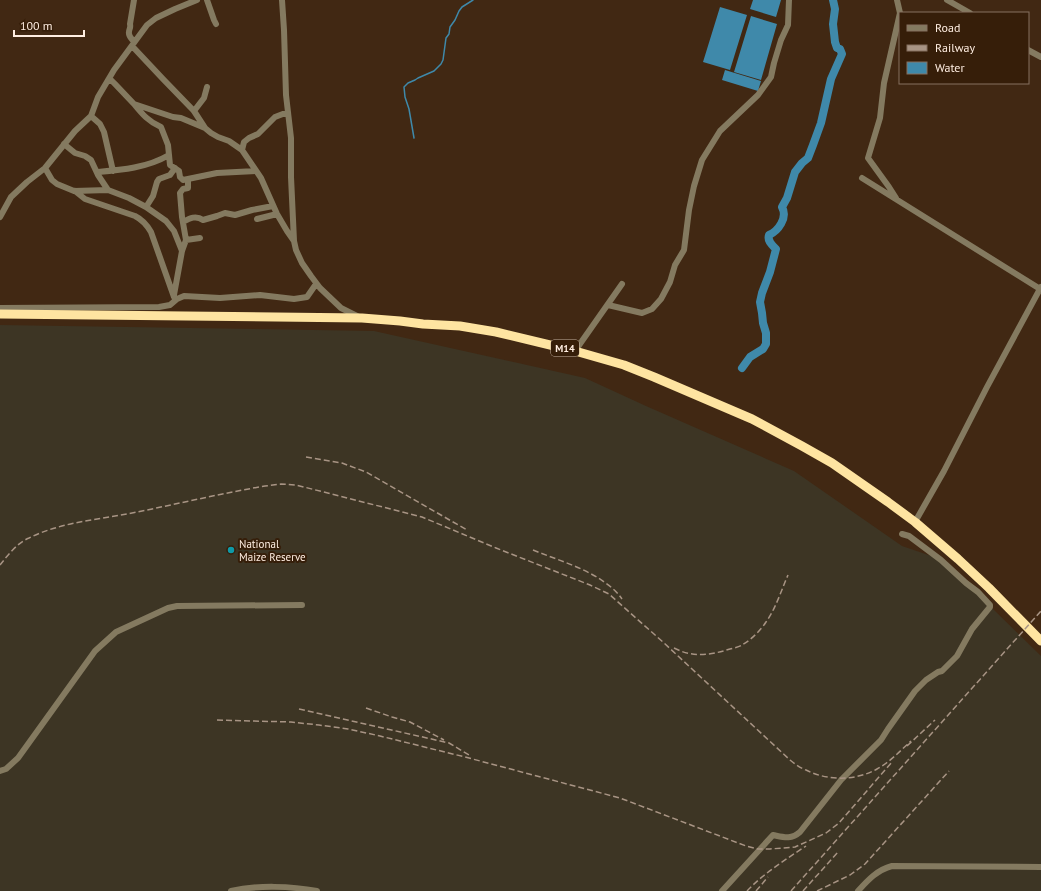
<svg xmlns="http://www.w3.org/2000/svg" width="1041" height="891" viewBox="0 0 1041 891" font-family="'PT Sans',sans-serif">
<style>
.industrial{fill:#3d3524}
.water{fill:#3f89aa}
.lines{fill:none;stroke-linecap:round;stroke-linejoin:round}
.stream{stroke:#3f89aa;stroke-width:1.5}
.river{stroke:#3f89aa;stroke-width:8}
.minor{stroke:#847a60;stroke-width:6}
.highway{stroke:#fee4a1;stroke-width:9}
.rail{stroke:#a89484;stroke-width:1.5;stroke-dasharray:6 3;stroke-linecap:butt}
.culture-dot{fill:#0f9aa8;stroke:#361e09;stroke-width:1.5}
.labels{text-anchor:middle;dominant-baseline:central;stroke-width:4;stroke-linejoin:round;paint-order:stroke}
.shield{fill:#361e09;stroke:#c3b0a1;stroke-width:1}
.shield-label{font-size:10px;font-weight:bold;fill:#ffeee2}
.poi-label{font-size:11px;fill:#ffeee2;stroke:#361e09;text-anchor:start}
</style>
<rect width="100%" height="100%" fill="#412813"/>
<path class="industrial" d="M0 325 374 331 585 378 646 406 794 471 902 546 943 560 1041 656V891H0Z"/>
<path class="water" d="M753 0H781L776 17 750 9Z
M720 7 747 15 730 70 703 62Z
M751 16 777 24 761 80 734 72Z
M725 70 761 81 758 91 722 80Z"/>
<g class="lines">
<path class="stream" d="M414 138 409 109 405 97 404 87 408 83 415 80 418 78 434 71 441 64 443 60 446 38 449 34 450 27 455 20 459 11 462 7 473 0"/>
<path class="river" d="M742 368 750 357 763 349 766 344V333L763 323 762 313 760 302 762 293 770 272 776 249C772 245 767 241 769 235 778 231 788 218 782 207L787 198 795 172 802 163 808 158 813 145 821 123 831 79 842 54 840 49 837 48 835 42 833 24 835 9 833 0"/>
<path class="minor" d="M134 0 130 24C131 28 129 29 129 32 128 36 132 39 134 42
M207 0 214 20 216 24
M282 0 284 30 286 95 291 138V177L294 241 296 250 302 263 311 276 320 288 341 308 359 317
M897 0 900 13
M947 0 970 13
M132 46 163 79 194 111 205 128 211 133 218 137 229 141 242 150 261 178 277 214 287 231 294 241
M1028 50 1041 57
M108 80 112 81 115 84 134 104 173 117 181 118 205 128
M134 104C142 114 149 122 161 127L168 145 170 165 179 171 180 177 183 180 217 173 256 171
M194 111 204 98 207 87
M91 116 100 124 104 132 113 171
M64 144 75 153 85 156 91 160 98 175 108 190
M242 150 244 142 249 138 258 134 275 117 288 112
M45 168 52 180 57 184 74 191 108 190 129 198 146 207 166 221 174 231 182 251
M97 172C121 170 147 168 169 155
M862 178 1040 289
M75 191 85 199 135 216C143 220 147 225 151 232L174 297
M896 198 889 187 868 158 880 118 884 83 900 13
M146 207 153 196 157 182 159 179 170 175 175 168
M0 217 11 197 27 182 45 168 75 131 91 116 98 97 114 70 147 25 156 18 175 9 197 0
M257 219 277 214
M183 222C190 218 196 215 203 220L217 216 225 213 235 215 252 210 273 206
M186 240 200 238
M174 295 182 251 186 240 182 217 180 193 183 189 188 188V180
M608 305 642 313 652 309 661 299 670 282 675 265 684 250 689 210 694 186 702 160 720 131 758 95 771 77 774 63 781 40 788 25 789 0
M0 308 159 307 170 305 177 299 184 296 220 298 260 295 294 299 307 297 316 284
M575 351 622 284
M915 522 944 471 987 387 1041 287
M0 771 6 769 18 758 95 651 116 632 168 608 177 606 302 605
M231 891C256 885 292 886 317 891
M722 891 773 835C783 837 791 840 800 832L841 780 881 740 888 729 915 691 926 680 938 672 942 671 957 656 972 629 990 607V605L978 592 966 583 941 560 909 536 902 534
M858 891C868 880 877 870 892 866L1041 867"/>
<path class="highway" d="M0 314 362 318 400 321 423 324 460 326 496 332 575 351 624 365 654 377 752 419 802 446 832 463 888 502 915 522 958 559 989 588 1041 641"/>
<path class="rail" d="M306 457 342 463 366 472 467 530
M533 550C560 561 590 569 612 588 616 591 619 595 622 599
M0 565C8 555 17 543 29 538 59 523 94 520 127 514 173 505 218 494 265 486L281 484 296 485 422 517 496 548 590 585 609 594 664 643 790 760C795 764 800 768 806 770 827 781 856 781 877 769 890 762 900 751 911 741
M674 648C693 658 711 655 730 649 734 648 739 647 742 645 751 640 761 630 766 622 776 608 781 591 788 575
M366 708 392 717 410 722 444 740
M299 709 449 743 469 755
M217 720 291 722 319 725 348 729 380 736 465 757 620 798 746 846 758 849H770L795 847 826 833 839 823 892 762
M907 746 935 720
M747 891C764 873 785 860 806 846
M756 891 768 877
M791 891 1041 611
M803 891 839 851
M817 891 850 875 865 864 949 771"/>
</g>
<circle class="culture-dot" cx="231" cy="550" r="4"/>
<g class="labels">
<rect class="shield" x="551" y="340" width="28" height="16" rx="3"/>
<g class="shield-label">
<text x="565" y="348">M14</text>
</g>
<g class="poi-label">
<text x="239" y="544">National<tspan x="239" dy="13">Maize Reserve</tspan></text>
</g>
</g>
<rect x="899" y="12" width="130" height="72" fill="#361e09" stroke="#867160"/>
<rect x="907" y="25" width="20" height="6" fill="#847a60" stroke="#867160"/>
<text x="935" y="32" font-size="12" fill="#ffeee2">Road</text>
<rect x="907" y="45" width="20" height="6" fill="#a89484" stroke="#867160"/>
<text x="935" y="52" font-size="12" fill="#ffeee2">Railway</text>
<rect x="907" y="62" width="20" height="12" fill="#3f89aa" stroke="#867160"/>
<text x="935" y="72" font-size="12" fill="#ffeee2">Water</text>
<path d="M14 30v6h70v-6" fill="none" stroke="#ffeee2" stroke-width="2"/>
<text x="20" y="30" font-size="12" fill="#ffeee2" stroke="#361e09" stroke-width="3" paint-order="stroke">100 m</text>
</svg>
